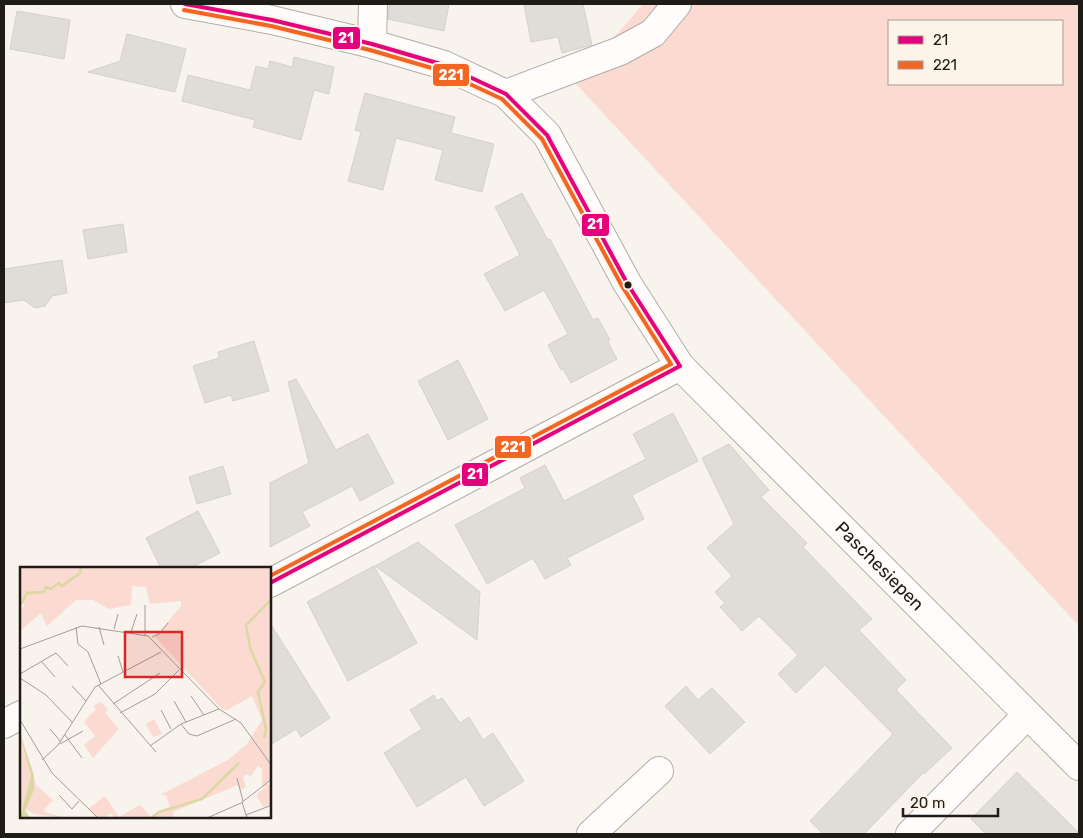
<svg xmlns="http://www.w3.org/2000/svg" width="1083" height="838" viewBox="0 0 1083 838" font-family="Rubik,sans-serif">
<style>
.green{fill:#fadad1;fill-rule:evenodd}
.building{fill:#e0dcd7;stroke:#d4d1cc}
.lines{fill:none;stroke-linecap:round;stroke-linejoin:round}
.minor-casing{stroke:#b1ada9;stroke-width:30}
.minor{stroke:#fefdfc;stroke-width:28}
.bus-1-casing{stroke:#fdf3e8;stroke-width:8}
.bus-2-casing{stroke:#fdf3e8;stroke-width:8}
.bus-1{stroke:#e5007d;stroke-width:4}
.bus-2{stroke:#f26522;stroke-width:4}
.bus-dot{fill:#1f1b17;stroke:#fdf3e8;stroke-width:2}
.labels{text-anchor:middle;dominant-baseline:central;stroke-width:4;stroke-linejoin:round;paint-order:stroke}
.street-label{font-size:18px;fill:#1f1b17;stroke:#fdf3e8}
.inset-river{fill:none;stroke:#dbd8a2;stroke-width:2.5}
.inset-road{fill:none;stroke:#a19d97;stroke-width:1}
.view{fill:#d62828;fill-opacity:0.15;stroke:#d62828;stroke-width:2.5}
.inset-edge{fill:none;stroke:#1f1b17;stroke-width:2.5}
.line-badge{stroke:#fdf3e8;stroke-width:2}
.badge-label{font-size:14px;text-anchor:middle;font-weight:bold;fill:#fff}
</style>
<rect width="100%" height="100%" fill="#f8f3ed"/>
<path class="green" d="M643 4H1079V626L575 83ZM889 21H1062V84H889Z"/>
<path class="building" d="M389 4H449L444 31 388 19Z
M524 4H583L592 45 562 53 558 37 531 42Z
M17 11 70 20 64 59 10 49Z
M127 34 186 49 175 92 88 72 120 61Z
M294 57 334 67 329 94 314 90 301 140 253 127 255 120 182 101 188 75 250 90 256 66 268 69 270 61 292 67Z
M365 93 455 117 451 133 494 144 482 192 435 180 443 150 396 138 383 190 348 181 361 132 355 130Z
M522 193 548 240 550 239 593 320 598 318 610 340 608 342 617 359 571 383 563 369 561 370 548 345 568 334 544 290 505 311 484 274 520 255 495 207Z
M123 224 127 252 88 259 83 230Z
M62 260 67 293 52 296 45 306 35 308 24 300 4 303V269Z
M254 341 269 391 233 401 231 395 205 403 193 366 219 358 218 352Z
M458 360 488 419 448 440 418 381Z
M296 379 336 450 368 434 394 483 360 501 352 486 302 512 310 526 270 547V483L309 463 288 382Z
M673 413 698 461 632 495 644 519 567 558 571 565 545 579 533 558 487 584 455 525 525 488 520 478 545 465 564 501 646 459 633 434Z
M729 444 769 490 761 497 807 543 803 547 872 619 859 630 906 680 896 690 952 748 924 774 923 773 864 834H823L810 821 893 734 825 665 796 693 778 674 798 655 759 616 742 631 720 607 725 603 715 592 732 576 707 548 734 524 702 458Z
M223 466 231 494 197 504 189 477Z
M198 511 220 553 190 568H161L146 538Z
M418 542 480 592 477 640 375 566Z
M374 566 417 643 348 681 307 602Z
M270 623 330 718 301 737 296 729 270 745Z
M686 686 698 700 712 688 745 722 710 754 665 706Z
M434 695 437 701 442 698 460 723 469 717 483 740 493 733 524 781 484 806 466 777 417 807 384 753 422 729 410 710Z
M1017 772 1079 833V834H986L971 819Z"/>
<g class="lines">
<defs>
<g id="minor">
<path id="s1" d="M185 4 272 20 372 44 444 65 506 94 547 135 627 283 680 366 1079 766"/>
<path d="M372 44 373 4"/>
<path d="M506 94 620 51 653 33 677 4"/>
<path d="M270 583 680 366"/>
<path d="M4 724 21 715"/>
<path d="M591 834 659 771"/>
<path d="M910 834 1027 715"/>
</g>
</defs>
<use href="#minor" class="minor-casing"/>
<use href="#minor" class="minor"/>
<defs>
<path id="bus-1" d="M185 4 272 20 372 44 444 65 506 94 547 135 627 283 680 366
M270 583 680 366"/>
<path id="bus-2" d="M184 10 271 26 370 50 442 71 502 99 542 139 622 286 671 364 270 576"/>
</defs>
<use href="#bus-1" class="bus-1-casing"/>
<use href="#bus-2" class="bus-2-casing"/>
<use href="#bus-1" class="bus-1"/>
<use href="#bus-2" class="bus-2"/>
</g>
<circle class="bus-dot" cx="628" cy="285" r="4.5"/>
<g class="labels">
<g class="street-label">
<text stroke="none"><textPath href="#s1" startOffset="942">Paschesiepen</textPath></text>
</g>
</g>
<g transform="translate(20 567)">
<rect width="251" height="251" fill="#f8f3ed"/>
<path d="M0 0H251L252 212 246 216 251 219V238L244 240 236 228 247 219 242 220V202L238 199 231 209 226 207 223 211 226 220 220 223 218 218 155 244 151 251H96L90 246 85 251H78L68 242 85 229 99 250 120 238 131 250 150 240 146 228H140L208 193 227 177 242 153 232 129 207 143 202 142 135 70 161 39V34L130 37 126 20 112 19 111 38 89 42 73 33H56L27 59 21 46 0 64V41L5 39 0 33ZM81 135 88 143 85 146 99 162 73 191 64 178 75 169 64 155 76 142 73 139ZM134 152 142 167 133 170 126 157ZM0 164 16 218 33 233 23 244 45 251 14 247 0 239Z" fill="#fadad1"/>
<path d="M0 167 14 208V223L5 243 10 251H0L11 209Z" fill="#dbd8a2"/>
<path class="inset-river" d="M0 39 7 26 24 25 26 20 30 22 39 16 42 19 60 6 61 0M244 171 246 162 238 125 245 115 230 81 226 58 252 32M131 251 139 245 182 232 219 196"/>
<path class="inset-road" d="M56 60 58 77 68 85 81 117M79 60 84 78M94 62 98 47M111 65 117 47M125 68V38M132 70 139 67 148 56M0 82 62 59 128 69 199 142 221 156 252 199M98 89 103 105M21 94 35 110M0 107 36 86 48 99M0 111 26 128 52 155M78 118 136 185M52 119 66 134M171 129 184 148M154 134 166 155M93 137 140 106M141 143 151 162M100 146 135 127 159 103M0 153 32 206 78 251M161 157 169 167 177 169 216 152M30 162 41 175M45 168 62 191M40 177 63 164M130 179 161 157 199 142M22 193 38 178 75 120 141 85M217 211 223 234M39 228 52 242 59 234M222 235 227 251M226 248 252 238M187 251 221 236 252 212"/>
<path class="view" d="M105 65H162V110H105Z"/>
<rect width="251" height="251" class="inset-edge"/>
</g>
<g class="line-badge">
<rect x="332" y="26" width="29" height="24" rx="5" fill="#e5007d"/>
<rect x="432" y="63" width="38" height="24" rx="5" fill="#f26522"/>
<rect x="581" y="213" width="29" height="24" rx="5" fill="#e5007d"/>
<rect x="494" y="435" width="38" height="24" rx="5" fill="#f26522"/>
<rect x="461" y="462" width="28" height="25" rx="5" fill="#e5007d"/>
</g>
<g class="badge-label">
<text x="346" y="43">21</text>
<text x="451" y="80">221</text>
<text x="595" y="229">21</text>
<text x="513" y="452">221</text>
<text x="475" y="479">21</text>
</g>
<rect width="1083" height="838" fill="none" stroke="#1f1b17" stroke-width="10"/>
<rect x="888" y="20" width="175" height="65" fill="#fdf3e8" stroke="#a49d94"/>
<rect x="898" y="36" width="25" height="8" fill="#e5007d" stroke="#a49d94"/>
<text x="933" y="45" font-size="15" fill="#1f1b17">21</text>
<rect x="898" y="61" width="25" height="8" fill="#f26522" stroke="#a49d94"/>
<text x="933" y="70" font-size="15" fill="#1f1b17">221</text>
<path d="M903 808v8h95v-8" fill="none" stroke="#1f1b17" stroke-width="2.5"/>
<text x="910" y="808" font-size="15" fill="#1f1b17" stroke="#fdf3e8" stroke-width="4" paint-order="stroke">20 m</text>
</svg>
